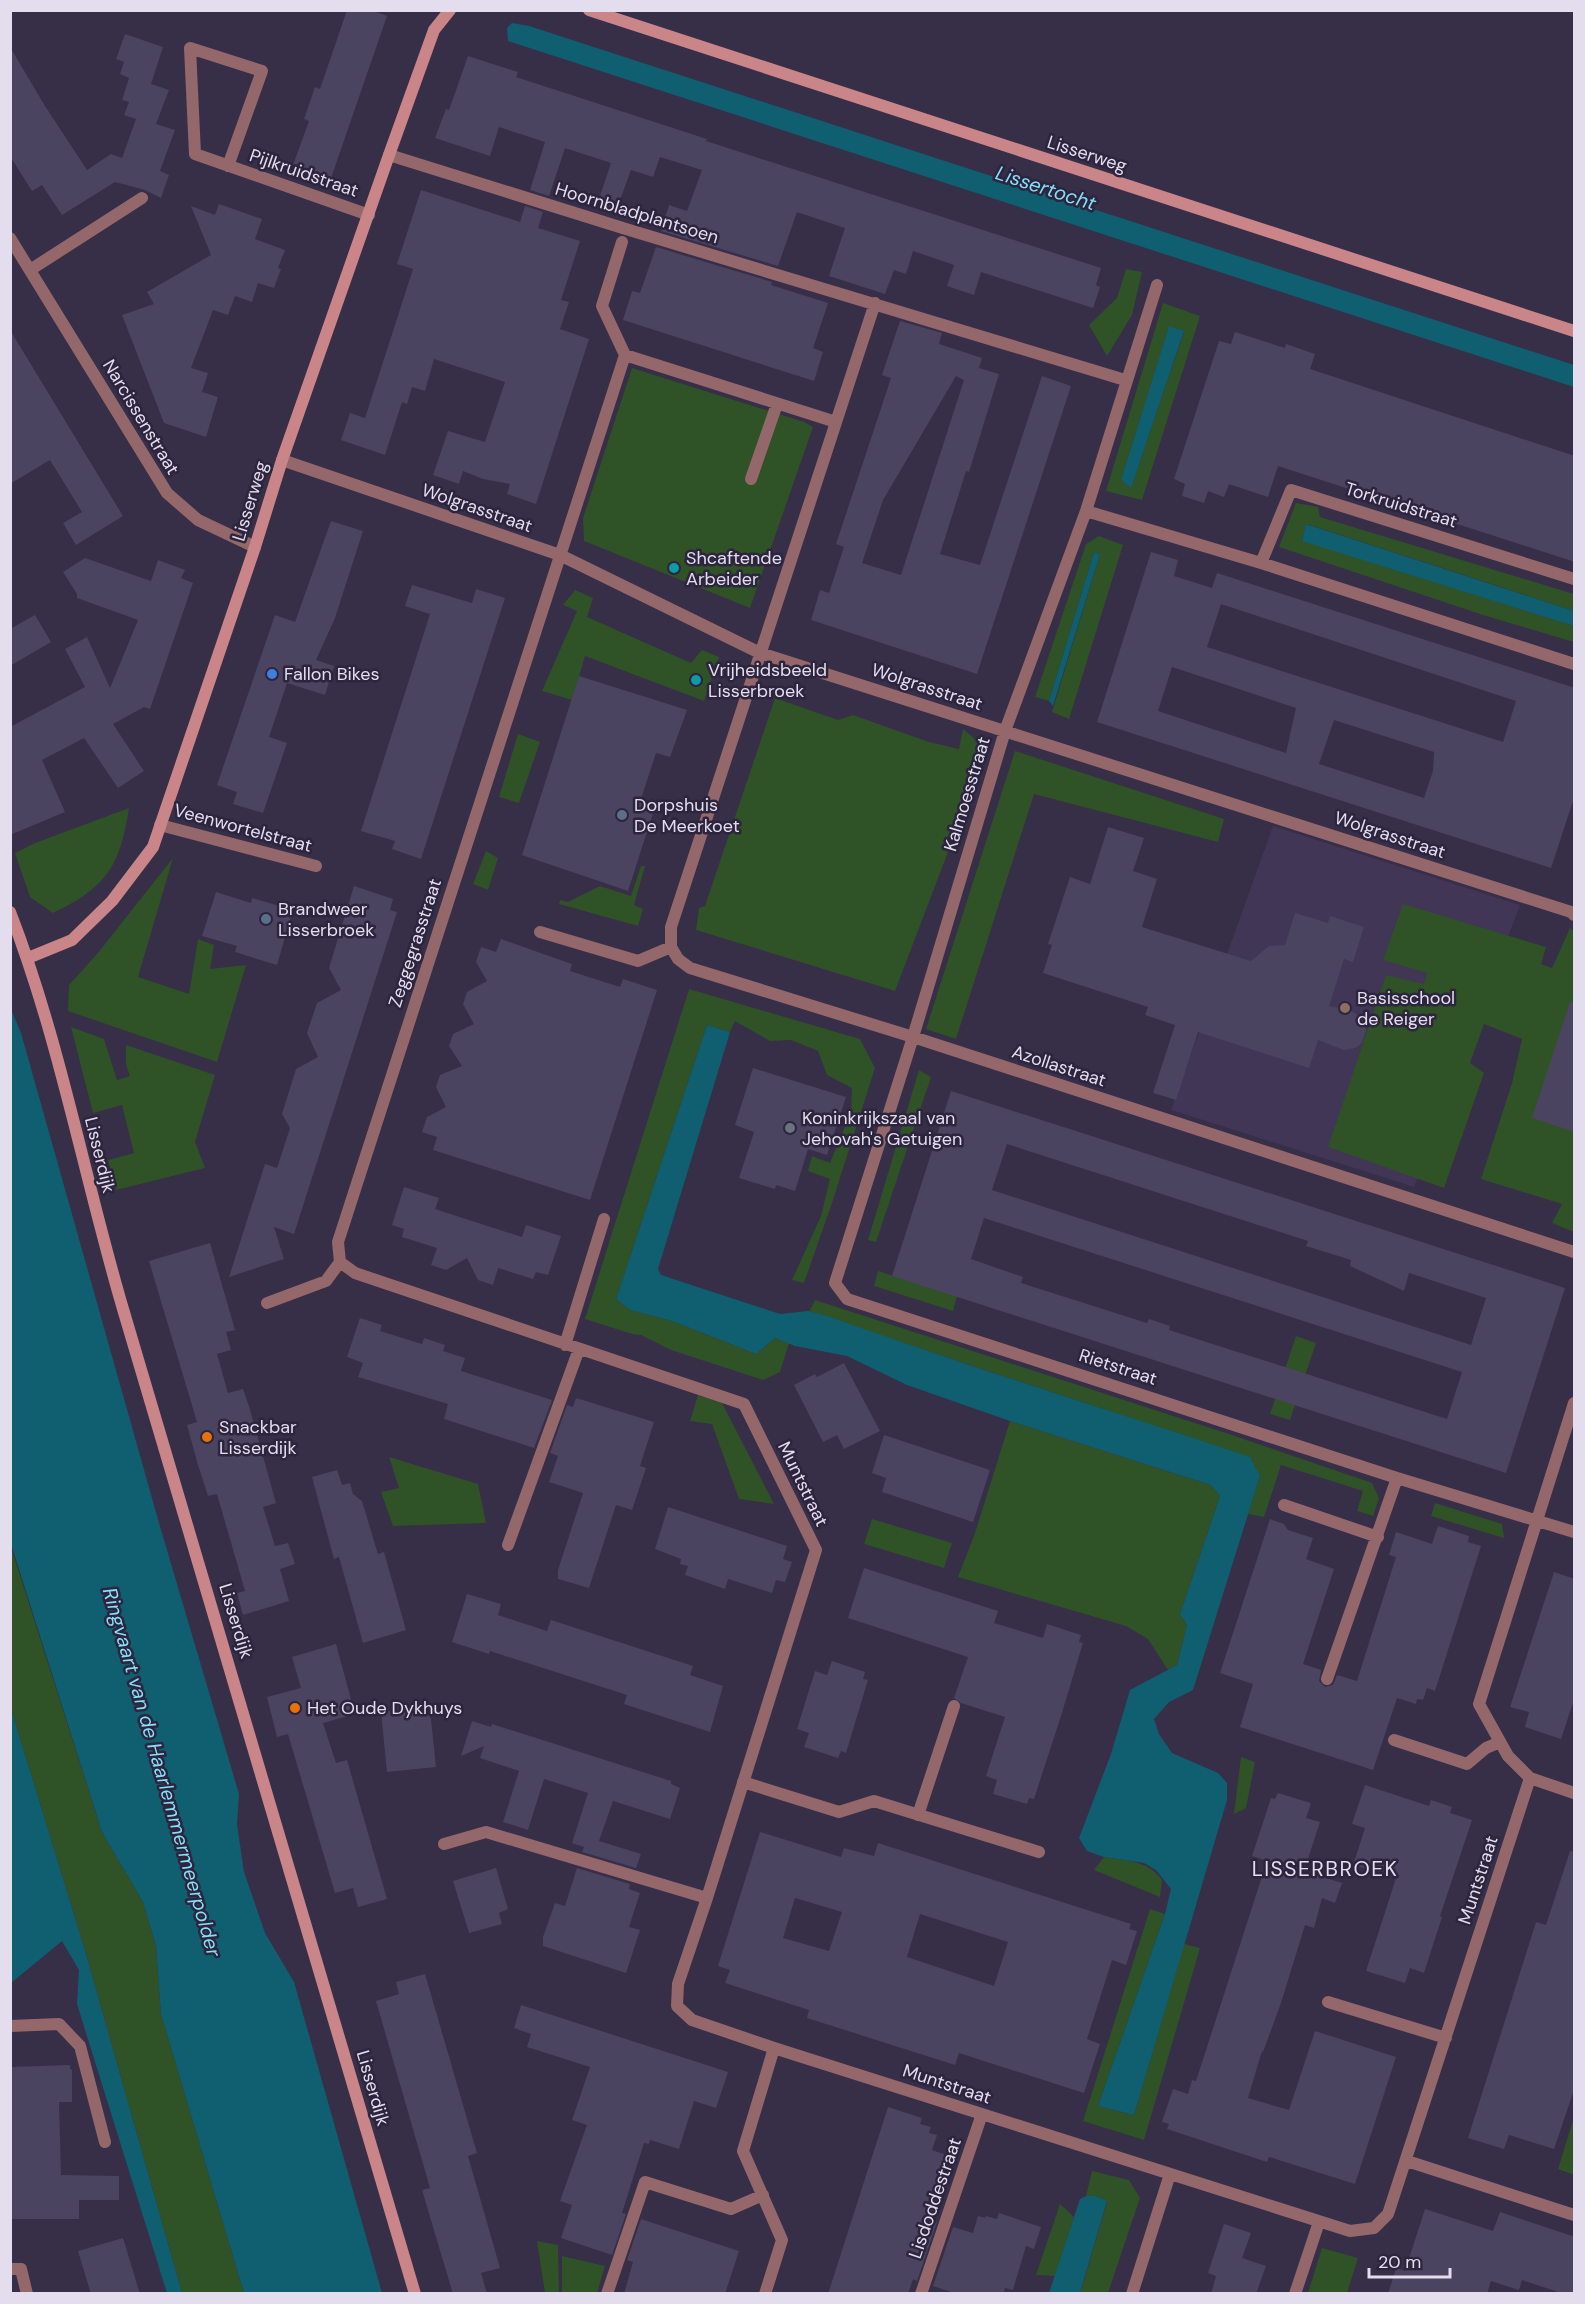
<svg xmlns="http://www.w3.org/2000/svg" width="1585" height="2304" viewBox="0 0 1585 2304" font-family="'DM Sans',sans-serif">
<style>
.built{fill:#413656}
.green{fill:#2f5227;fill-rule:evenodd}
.water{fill:#0f5f71}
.building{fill:#4b4460;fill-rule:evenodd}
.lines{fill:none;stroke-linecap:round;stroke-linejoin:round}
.street{stroke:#94686b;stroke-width:12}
.secondary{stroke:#ca8589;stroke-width:12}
.culture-dot{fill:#0f9aa8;stroke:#2d243d;stroke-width:2}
.shop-dot{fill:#3f7fe0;stroke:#2d243d;stroke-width:2}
.service-dot{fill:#5c6f8a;stroke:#2d243d;stroke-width:2}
.education-dot{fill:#8d6e63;stroke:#2d243d;stroke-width:2}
.worship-dot{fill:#6b7280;stroke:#2d243d;stroke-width:2}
.food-dot{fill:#e8710a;stroke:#2d243d;stroke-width:2}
.labels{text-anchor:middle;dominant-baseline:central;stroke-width:5;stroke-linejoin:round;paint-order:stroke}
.street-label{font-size:18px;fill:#e3ddee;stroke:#2d243d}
.poi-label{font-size:18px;fill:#e3ddee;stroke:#2d243d;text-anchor:start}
.water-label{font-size:20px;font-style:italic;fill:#84dff9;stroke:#2d243d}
.quarter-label{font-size:21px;letter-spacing:1.5px;fill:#e3ddee;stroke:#2d243d}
</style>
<rect width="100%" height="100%" fill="#372e48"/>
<path class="built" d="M1273 826 1520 905 1414 1187 1171 1110Z"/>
<path class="green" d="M1126 269 1142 272 1132 315 1107 356 1089 325 1117 298Z
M1163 303 1200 316 1142 500 1106 491ZM1169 327 1184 332 1131 487 1121 480Z
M632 368 804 422 813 427 750 608 584 541 583 518Z
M1296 503 1318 507 1320 517 1574 594V611L1307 524 1302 540 1574 626V642L1483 615 1279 547Z
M1099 536 1123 545 1069 719 1052 712 1100 554 1094 552 1049 701 1035 697 1086 544Z
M575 590 593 598 587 617 691 663 702 650 719 657 704 701 585 656 572 700 542 691 577 611 563 605Z
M775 698 838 720 853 715 929 742 959 749 963 729C976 739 983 745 979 762L982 763 895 991 696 930 699 908 705 906Z
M518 734 540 742 519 803 499 797Z
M1015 751 1224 819 1218 842 1034 794 956 1039 926 1029Z
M129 808C120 866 107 887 53 913L30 897 15 853 35 843Z
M486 851 498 858 488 890 473 884Z
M173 858 138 977 189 994 198 939 214 945 210 969 246 965 217 1062 68 1011 69 985 97 954Z
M641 866H645L634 905 643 909 638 926 559 904 560 900 568 902 600 886 631 896Z
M1403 904 1546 947 1541 964 1552 968 1570 928 1574 932V1232L1552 1223 1562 1204 1481 1179 1512 1083 1522 1039 1484 1024 1470 1063 1484 1073 1444 1188 1328 1147 1386 975 1424 984 1427 973 1383 960Z
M689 989 860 1039 875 1068 832 1203 804 1283 792 1280 821 1216 830 1179 808 1171 812 1156 830 1163 851 1112 852 1088 827 1075 818 1051 791 1040 770 1041 735 1021 730 1032 707 1025 616 1299 630 1310 672 1321 756 1354 775 1338 789 1343 780 1372 763 1380 671 1350 641 1335 632 1334 585 1319Z
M71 1027 104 1039 117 1080 130 1076 126 1064V1045L215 1075 195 1142 205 1168 116 1190 108 1160 134 1153 122 1105 93 1113Z
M919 1070 931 1077 876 1242 868 1240Z
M878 1271 957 1296 953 1311 874 1286Z
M815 1300 1229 1434 1372 1483 1379 1498 1373 1516 1357 1511 1363 1491 1281 1465 1264 1517 1248 1514 1260 1476 1249 1457 809 1312Z
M1296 1336 1316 1343 1290 1420 1270 1414Z
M698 1395 722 1403 774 1504 739 1499 712 1424 690 1421Z
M1010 1421 1211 1485 1220 1496 1180 1614 1187 1625 1177 1665 1168 1670 1148 1639 1126 1626 958 1577 975 1533Z
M389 1457 478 1484 486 1523 393 1526 381 1492 399 1488Z
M1435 1503 1502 1524 1504 1538 1431 1516Z
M872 1519 952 1543 944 1568 864 1544Z
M10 1544 102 1832 143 1902 156 1946 161 2014 244 2293H182L84 1947 11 1709Z
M1241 1757 1255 1762 1246 1808 1234 1814Z
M1104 1857C1127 1861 1148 1860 1162 1880L1160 1897 1094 1870Z
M1150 1909 1165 1914 1098 2106 1134 2115 1184 1944 1200 1948 1144 2140 1083 2121Z
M1574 2117V2175L1558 2169Z
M1092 2171 1129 2180 1140 2198 1108 2293 1080 2294 1107 2202 1096 2196H1086Z
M1060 2204 1074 2217 1055 2276 1036 2275Z
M537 2241 558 2245 559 2293H545Z
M1322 2248 1358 2258 1347 2293H1308Z
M562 2256 605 2266 597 2293H562Z"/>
<path class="water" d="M512 23 529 26 1574 365V387L508 41 507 28Z
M1169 326 1184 331 1131 488 1121 480Z
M1306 524 1574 611V626L1302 541Z
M1094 552 1100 554 1053 706 1049 701Z
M10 1007 21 1033 159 1523 239 1794 237 1824 244 1872 265 1933 294 1982 382 2293H244L161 2014 156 1946 143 1902 102 1832 11 1544Z
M707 1025 730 1032 658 1269 661 1275 780 1314 808 1311 827 1316C967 1366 1109 1410 1250 1457L1260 1476 1193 1690 1169 1702 1154 1719 1159 1734 1172 1753 1218 1773 1227 1783V1800L1134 2115 1098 2106 1165 1914 1171 1889 1156 1870 1144 1863 1104 1857 1087 1851 1079 1838 1111 1754 1130 1690 1177 1665 1187 1625 1180 1614 1220 1496 1211 1485 1010 1421 907 1385 847 1356 795 1346 775 1338 756 1354 672 1321 630 1310 616 1299Z
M11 1709 84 1947 182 2293H167L77 2004 79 1970 62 1941 11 1983Z
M1086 2196H1096L1107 2201 1080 2293H1049L1080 2199Z"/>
<path class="building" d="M347 10H370L387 16 330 181 292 168 309 121 304 119 315 87 320 89Z
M125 34 163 47 151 84 169 90 156 124 175 130 160 171 169 175 161 198 145 190 115 182 62 215 42 185 32 191 10 156V47L45 106 87 170 111 154 122 158 136 119 124 115 129 102 122 100 129 78 120 74 124 62 116 59Z
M468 56 518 72 516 77 707 139 706 141 1101 268 1096 285 1100 287 1093 308 981 272 974 295 947 286 954 265 913 251 906 274 894 270 885 294 829 276 845 228 797 212 778 266 661 231 669 205 687 211 702 170 660 157 653 177 631 170 615 214 596 208 611 163 565 148 549 196 530 190 545 142 499 127 490 156 435 138 446 109 449 110Z
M421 190 520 222 525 206 543 212 538 228 580 241 561 300 569 302 560 329 589 339 536 504 507 494 510 484 483 479 463 471 459 484 433 475 448 431 485 442 505 382 434 359 425 391 412 387 407 404 402 402 385 455 341 440 350 413 365 418 413 269 397 264Z
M219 204 262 219 255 239 285 250 278 268 281 269 274 288 258 283 252 302 235 296 228 315 213 310 191 368 208 373 202 392 218 397 206 437 164 423 122 315 154 304 147 292 211 255 191 206 215 215Z
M656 247 772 282 771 285 828 303 813 348 823 352 814 381 623 320 632 291 640 293Z
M900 321 942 333 939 344 982 358 979 368 999 374 969 472 966 471 940 554 980 565 1042 376 1071 386 977 674 811 620 820 590 829 593 844 547 836 544 891 378 882 375ZM956 376 964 380 901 575 862 563 883 500Z
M10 330 123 516 76 545 63 523 82 512 50 460 10 484Z
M1235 332 1285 348 1286 344 1315 354 1310 369 1575 456V562L1278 466 1268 497 1229 484 1224 497 1208 491 1204 503 1182 496 1185 484 1174 479 1219 341 1231 344Z
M331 521 363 531 335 618 316 660 334 666 325 695 287 683 269 737 287 743 263 813 233 804 237 792 217 785 275 615 295 622Z
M1151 552 1178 560 1174 576 1212 588 1217 573 1575 688V795L1551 868 1097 722ZM1221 604 1516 701 1503 742 1207 647ZM1172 667 1296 708 1286 753 1158 711ZM1334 720 1434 752 1433 771 1424 798 1319 764Z
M85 558 151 581 158 560 185 570 181 578 193 583 150 709 144 707 113 724 144 771 118 788 84 738 42 760 65 812 10 835V727L85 687 65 649 87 637 110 688 138 620 77 598V594L63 572Z
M412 585 472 603 476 589 505 598 421 859 392 849 395 841 361 831 430 614 405 606Z
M35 615 51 642 10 666V629Z
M579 676 687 710 670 757 656 753 640 802 655 807 628 891 522 855Z
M1108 827 1144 838 1133 871 1157 879 1142 927 1251 961 1269 946 1285 945 1295 913 1328 923 1330 916 1364 927 1353 962 1344 959 1329 1006 1350 1010 1362 1018 1366 1030 1362 1043 1355 1048 1344 1050 1318 1040 1309 1068 1198 1032 1176 1100 1153 1093 1175 1025 1145 1015 1148 1007 1043 973 1052 945 1048 944 1070 877 1090 884Z
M354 886 393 899 390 910 397 912 294 1234 274 1227 284 1259 229 1277 265 1164 277 1168 290 1128 282 1114 296 1069 318 1057 307 1033 317 1003 341 990 329 968Z
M216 892 251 903 252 898 293 910 277 965 235 952 237 946 202 936Z
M501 939 572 964 570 971 620 987 623 979 657 990 590 1200 433 1150 437 1137 422 1132 427 1117 446 1107 436 1087 440 1075 462 1066 449 1046 453 1034 474 1024 463 1004 467 992 487 981 476 962 481 947 496 952Z
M1570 1002 1575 1003V1132L1532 1118Z
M753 1068 846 1097 827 1155 808 1149 795 1191 776 1185 775 1189 739 1178 754 1132 735 1125Z
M951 1091 1565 1288 1506 1473 892 1276ZM1007 1144 1308 1241 1306 1246 1351 1260 1350 1266 1404 1291 1409 1273 1486 1298 1471 1345 992 1190ZM984 1218 1462 1372 1447 1419 1169 1330 1170 1326 1149 1319 1147 1323 1021 1283 1023 1277 971 1259Z
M404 1187 439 1198 435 1209 522 1237 526 1225 561 1236 548 1275 536 1272 533 1279 498 1268 493 1285 478 1280 467 1258 446 1270 431 1265 437 1248 402 1237 404 1229 392 1225Z
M210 1243 235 1330 226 1332 231 1350 217 1354 228 1393 243 1389 249 1406 276 1503 263 1507 275 1546 288 1543 295 1564 280 1569 289 1601 243 1615 237 1593 245 1591 217 1494 208 1496 198 1465 187 1425 197 1422 149 1261Z
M360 1318 382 1325 380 1331 422 1344 424 1338 445 1345 443 1351 465 1358 461 1371 552 1400 534 1448 444 1419 448 1404 358 1377 363 1363 347 1357Z
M844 1363 880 1431 844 1449 837 1435 823 1442 794 1385 815 1374 817 1377Z
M576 1398 654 1422 640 1466 646 1468 632 1510 616 1505 589 1588 558 1579V1570L583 1493 549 1482 558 1456 550 1453 567 1405 573 1407Z
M884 1435 990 1470 973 1522 882 1492 886 1478 872 1473Z
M337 1470 342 1485 350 1483 353 1494 362 1501 378 1554 384 1552 406 1630 363 1643 339 1557 334 1559 312 1477Z
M668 1507 787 1546 783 1559 792 1562 785 1582 776 1580 772 1593 728 1579 725 1589 685 1575 688 1566 680 1564 681 1559 655 1549Z
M1270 1519 1284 1524 1288 1530 1313 1538 1306 1559 1334 1569 1303 1664 1321 1670 1319 1681 1325 1687 1333 1685 1337 1675 1357 1681 1396 1557 1389 1555 1396 1532 1432 1544 1438 1526 1469 1536 1468 1542 1481 1546 1435 1691 1427 1688 1423 1700 1417 1699 1416 1704 1397 1698 1373 1770 1240 1727 1253 1684 1220 1673Z
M864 1568 998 1611 994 1623 1043 1638 1047 1624 1081 1635 1079 1642 1083 1643 1061 1716 1034 1799 1029 1798 1027 1804 993 1794 997 1780 986 1776 1005 1717 961 1703 954 1698 968 1657 848 1618Z
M1554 1572 1575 1579V1697L1561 1739 1525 1727 1529 1712 1510 1707Z
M467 1594 501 1604 498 1615 547 1631 551 1620 693 1666 690 1675 723 1686 710 1732 624 1704 627 1695 490 1651 489 1654 452 1642Z
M336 1644 355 1714 323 1723 336 1763 347 1760 387 1899 358 1907 353 1888 335 1893 288 1734 277 1737 267 1697 301 1688 292 1657Z
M832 1661 865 1672 863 1679 868 1680 846 1753 841 1751 838 1758 804 1747 809 1733 797 1729 815 1671 827 1675Z
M427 1707 431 1719 436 1767 387 1772 381 1712Z
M472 1721 491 1727 492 1724 671 1781V1784L680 1788 670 1819 613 1801 599 1841 641 1854 636 1868 582 1852 584 1847 572 1843 588 1793 544 1779 528 1830 503 1822 519 1771 480 1758 484 1746 461 1756Z
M1365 1785 1429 1806 1431 1800 1452 1807 1450 1813 1472 1820 1440 1916 1442 1917 1424 1973 1410 1968 1405 1983 1366 1971 1396 1878 1353 1865 1365 1828 1352 1824Z
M1278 1793 1311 1803 1306 1818 1320 1822 1304 1871 1342 1883 1335 1903 1322 1898 1314 1928 1305 1925 1281 2003 1263 2052 1262 2051 1248 2098 1289 2110 1315 2031 1396 2057 1355 2184 1269 2157 1267 2162 1167 2129 1169 2124 1162 2122 1173 2089 1188 2094 1192 2080 1196 2081 1267 1861 1252 1856 1271 1798 1275 1799Z
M760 1832 841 1857 844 1848 874 1856 878 1843 1131 1924 1129 1929 1137 1931 1126 1965 1112 1960 1087 2039 1100 2044 1084 2093 959 2053 955 2065 807 2018 809 2010 725 1983 730 1970 718 1966ZM795 1898 842 1912 829 1951 783 1938ZM920 1914 1008 1942 994 1986 907 1957Z
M1570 1851 1575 1852V2087L1554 2149 1509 2135 1504 2149 1468 2138 1536 1922 1546 1925Z
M496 1868 508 1909 499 1913 502 1924 469 1933 453 1881Z
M577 1868 630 1884 629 1889 640 1893 629 1927 640 1930 626 1973 543 1946V1937L555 1903 565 1906Z
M425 1974 477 2153 468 2156 500 2268 481 2273 487 2294H453L422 2190 430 2188 376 2001 399 1994 396 1982Z
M521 2005 728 2072 716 2108 694 2101 679 2149 650 2140 649 2144 644 2143 622 2213 626 2214 612 2255 561 2238 572 2205 560 2201 587 2125 572 2120 590 2067 527 2047 531 2034 514 2028Z
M70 2065V2069L72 2070V2102H59L61 2175 119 2176V2200H79V2219H10V2067Z
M888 2107 922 2118 920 2124 931 2127 929 2133 937 2135 932 2150 952 2157 932 2220 937 2222 917 2281 913 2279 908 2294H828Z
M1425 2209 1493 2231 1500 2212 1575 2237V2294H1564L1522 2280 1519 2290 1491 2281 1487 2294H1388L1396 2268 1405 2271Z
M999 2213 1041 2227 1034 2249 1026 2246 1013 2290 1005 2288 1003 2294H957L933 2286 953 2227 973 2233 978 2216 985 2218 986 2216 997 2219Z
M641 2219 739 2251 725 2294H624L633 2262 627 2260Z
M1224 2224 1251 2233 1242 2258 1266 2266 1256 2294H1211L1216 2276 1208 2273Z
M123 2238 140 2294H91L78 2251Z"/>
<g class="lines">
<path class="street" d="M389 155 626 229 1125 380
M228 166 262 71 190 48 195 154 369 215
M10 238 167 493 198 520 255 547
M622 242 602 306 625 355
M30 270 142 198
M1157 285 1086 511 1005 731 913 1037 835 1283 847 1299 1397 1478 1574 1532
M282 460 560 555 760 653 1571 912 1574 915
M751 479 777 404
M1086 511 1261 563 1574 664
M1261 563 1291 490 1574 579
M160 825 316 866
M540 932 638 961 671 947 678 959 690 968 913 1037 1574 1252
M671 947V927L875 303
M340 1262 355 1273 744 1404 816 1550 707 1898 678 1984 677 2006 692 2020 774 2048 1350 2231 1374 2228 1388 2214 1530 1778 1508 1756 1479 1704 1574 1403
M267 1303 326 1281 340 1262 338 1242 625 355 836 422
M565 1345 604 1219
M1284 1505 1378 1537
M508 1545 579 1349
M1327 1679 1397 1478
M1394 1740 1467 1764 1486 1748 1500 1742
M1530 1778 1574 1793
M743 1782 839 1812 874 1801 1039 1852
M918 1815 954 1706
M444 1844 486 1832 707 1898
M1328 2002 1446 2038
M10 2026 59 2024 80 2046 105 2142
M1407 2161 1574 2215
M10 2269H21L27 2294
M607 2294 645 2182 731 2209 763 2195
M765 2294 782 2240 743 2151 774 2048
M921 2294 982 2114
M1132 2294 1170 2174
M1295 2294 1319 2222"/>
<path class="secondary" d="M589 10 1574 331
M10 912C60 1041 84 1177 123 1309 221 1637 319 1965 415 2294
M28 958 72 940 112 901 153 847 255 547 282 460 389 155 434 30 450 10"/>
</g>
<g class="culture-dot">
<circle cx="674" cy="568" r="6"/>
<circle cx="696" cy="680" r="6"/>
</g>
<circle class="shop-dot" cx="272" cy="674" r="6"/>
<g class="service-dot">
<circle cx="622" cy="815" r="6"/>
<circle cx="266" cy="919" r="6"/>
</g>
<circle class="education-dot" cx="1345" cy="1008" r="6"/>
<circle class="worship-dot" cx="790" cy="1128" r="6"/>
<g class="food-dot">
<circle cx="207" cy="1437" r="6"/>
<circle cx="295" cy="1708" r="6"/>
</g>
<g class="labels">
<g class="street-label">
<text transform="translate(1087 154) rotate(18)">Lisserweg</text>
<text transform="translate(304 173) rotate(19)">Pijlkruidstraat</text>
<text transform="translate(637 213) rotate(17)">Hoornbladplantsoen</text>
<text transform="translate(141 417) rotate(59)">Narcissenstraat</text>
<text transform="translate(250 501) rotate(-73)">Lisserweg</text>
<text transform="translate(1401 505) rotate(17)">Torkruidstraat</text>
<text transform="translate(477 508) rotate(19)">Wolgrasstraat</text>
<text transform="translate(927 687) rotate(18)">Wolgrasstraat</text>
<text transform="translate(967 794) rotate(-73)">Kalmoesstraat</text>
<text transform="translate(243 828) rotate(15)">Veenwortelstraat</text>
<text transform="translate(1390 835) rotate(18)">Wolgrasstraat</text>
<text transform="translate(415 943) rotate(-72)">Zeggegrasstraat</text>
<text transform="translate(1059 1066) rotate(18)">Azollastraat</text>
<text transform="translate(100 1155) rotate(76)">Lisserdijk</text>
<text transform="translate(1118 1367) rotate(18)">Rietstraat</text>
<text transform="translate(803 1484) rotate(64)">Muntstraat</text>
<text transform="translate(236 1621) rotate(73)">Lisserdijk</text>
<text transform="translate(1478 1880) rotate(-72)">Muntstraat</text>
<text transform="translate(947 2084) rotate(18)">Muntstraat</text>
<text transform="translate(373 2088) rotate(74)">Lisserdijk</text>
<text transform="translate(935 2198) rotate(-71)">Lisdoddestraat</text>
</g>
<g class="poi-label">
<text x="686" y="558">Shcaftende<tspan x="686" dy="21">Arbeider</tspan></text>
<text x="708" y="670">Vrijheidsbeeld<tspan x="708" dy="21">Lisserbroek</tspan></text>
<text x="284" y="674">Fallon Bikes</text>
<text x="634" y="805">Dorpshuis<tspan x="634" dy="21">De Meerkoet</tspan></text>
<text x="278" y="909">Brandweer<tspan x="278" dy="21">Lisserbroek</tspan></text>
<text x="1357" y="998">Basisschool<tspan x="1357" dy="21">de Reiger</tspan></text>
<text x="802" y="1118">Koninkrijkszaal van<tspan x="802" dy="21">Jehovah's Getuigen</tspan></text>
<text x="219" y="1427">Snackbar<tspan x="219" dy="21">Lisserdijk</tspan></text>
<text x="307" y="1708">Het Oude Dykhuys</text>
</g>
<g class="water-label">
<text transform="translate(1046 188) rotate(18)">Lissertocht</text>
<text transform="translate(162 1772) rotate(74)">Ringvaart van de Haarlemmermeerpolder</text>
</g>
<g class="quarter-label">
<text x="1325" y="1869">LISSERBROEK</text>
</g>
</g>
<rect width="1585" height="2304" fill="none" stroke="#e3ddee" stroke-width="24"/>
<path d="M1369 2268v9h81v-9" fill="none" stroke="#e3ddee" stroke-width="3"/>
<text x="1378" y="2268" font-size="18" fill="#e3ddee" stroke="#2d243d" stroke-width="4.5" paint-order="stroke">20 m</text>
</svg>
